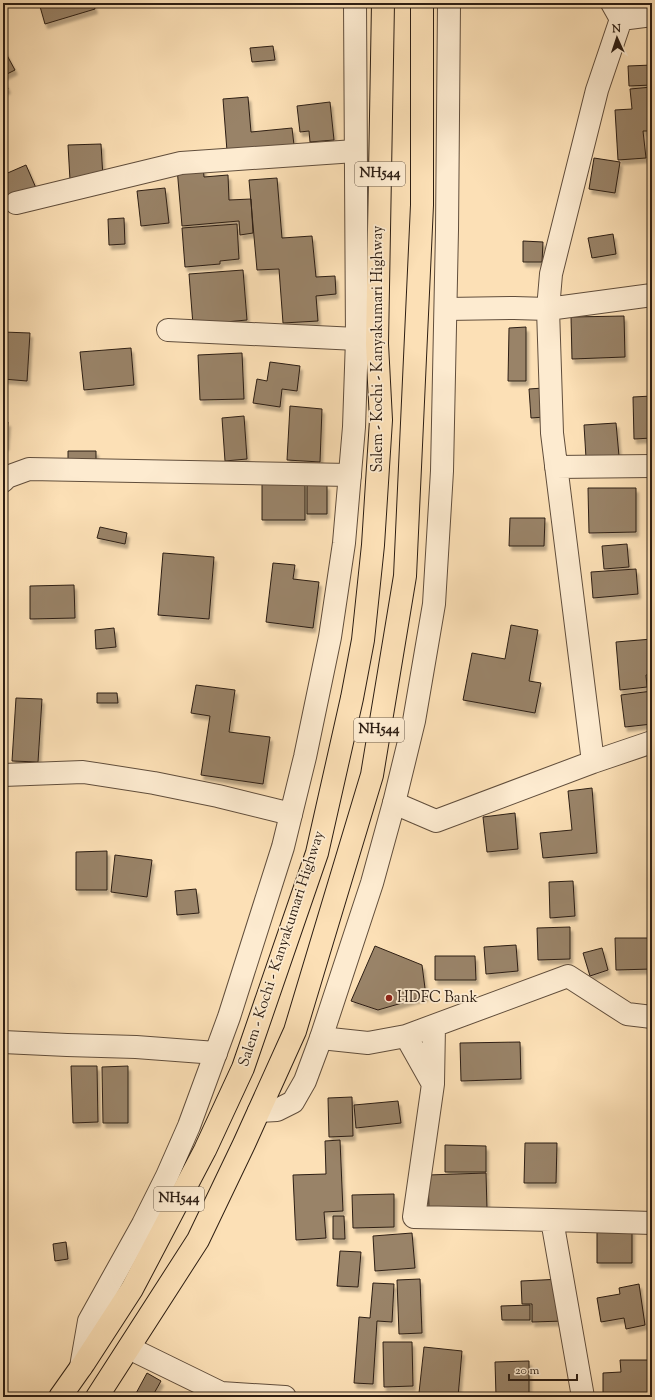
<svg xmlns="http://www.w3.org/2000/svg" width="655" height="1400" viewBox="0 0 655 1400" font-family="'Sorts Mill Goudy',serif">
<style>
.building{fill:#998368;stroke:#2d1e13;filter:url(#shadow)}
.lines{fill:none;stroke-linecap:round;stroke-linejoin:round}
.minor-casing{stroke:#614e3c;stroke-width:24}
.tertiary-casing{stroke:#614e3c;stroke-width:24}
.trunk-casing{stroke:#2d1e13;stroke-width:24}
.minor{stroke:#fdebd0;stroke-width:22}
.tertiary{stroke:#fdebd0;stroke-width:22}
.trunk{stroke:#fce0b6;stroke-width:22}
.poi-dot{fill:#8f2418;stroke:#fdebd0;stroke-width:1.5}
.labels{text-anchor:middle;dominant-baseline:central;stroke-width:3.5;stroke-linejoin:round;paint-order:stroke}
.shield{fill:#fdebd0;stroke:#6b5c4c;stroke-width:1}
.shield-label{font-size:14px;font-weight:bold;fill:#2d1e13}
.street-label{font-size:15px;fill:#2d1e13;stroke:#fdebd0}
.poi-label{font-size:15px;fill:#2d1e13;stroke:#fdebd0;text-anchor:start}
</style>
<defs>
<filter id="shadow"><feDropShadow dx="2.5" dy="4.5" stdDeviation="1" flood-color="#0004"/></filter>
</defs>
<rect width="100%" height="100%" fill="#fce0b6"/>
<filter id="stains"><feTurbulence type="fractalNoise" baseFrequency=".005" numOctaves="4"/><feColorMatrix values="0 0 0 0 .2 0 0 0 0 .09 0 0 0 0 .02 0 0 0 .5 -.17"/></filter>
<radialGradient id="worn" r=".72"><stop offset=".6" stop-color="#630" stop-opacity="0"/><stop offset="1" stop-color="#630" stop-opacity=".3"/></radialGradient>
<path class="building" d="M39 3H93L95 9 45 24Z
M273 46 275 60 252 62 250 48Z
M3 48 15 70 3 76Z
M652 65V85L629 86 628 66Z
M3 79 8 89 3 91Z
M652 87V131H643L646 158 618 160 615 110 632 109 630 89Z
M248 97 251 132 292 128 294 145 227 151 223 99Z
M330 102 334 140 310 142 309 131 300 132 297 106Z
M101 144 103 178 70 180 68 145Z
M594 158 620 162 615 193 589 189Z
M26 165 36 188 3 202V175Z
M203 166 204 177 228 175 229 200 251 199 253 233 240 235 239 221 182 226 177 168Z
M277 178 282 238 312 236 316 277 335 276 336 294 316 296 318 321 283 323 279 269 257 270 249 180Z
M165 188 169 223 141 226 137 191Z
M124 218 125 244 109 245 108 219Z
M237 224 239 259 220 261V264L185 267 182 228Z
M613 234 616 254 592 258 588 238Z
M523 241 543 242 542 262H523Z
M243 270 247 320 193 325 189 274Z
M624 316 625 357 572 359 571 317Z
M526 327V381H508L509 328Z
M3 332 30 333 27 381 3 379Z
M131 348 134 385 84 390 80 352Z
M242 353 244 399 200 400 198 355Z
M270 362 300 366 297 391 282 389 280 407 253 403 257 379 267 381Z
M543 388 545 417 531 418 529 389Z
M652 396V438L634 439 633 397Z
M290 406 322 409 320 462 287 460Z
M244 416 247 459 225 461 222 418Z
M3 422H8L6 446H3Z
M616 423 619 456 586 458 584 425Z
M68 451H96V469L68 470Z
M262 482H305V520H262Z
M307 485H327V514H307Z
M588 488H636V532L589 533Z
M510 518H545L544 546H509Z
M100 527 127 533 125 544 97 538Z
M627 544 629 567 604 569 602 546Z
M163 553 214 557 209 619 158 615Z
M273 563 295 565 293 579 319 582 313 628 266 622Z
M636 569 638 594 593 598 591 572Z
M74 585 75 618 30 619V586Z
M511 625 538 630 529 681 541 683 535 713 463 700 472 653 505 659Z
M114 628 116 647 96 649 95 630Z
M652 639V674L646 675 647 687 620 690 616 642Z
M196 685 235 690 229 732 270 737 263 784 201 775 210 716 191 713Z
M652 691V724L625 727 621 695Z
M97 693H117L118 703H97Z
M16 698 42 699 38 762 12 761Z
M592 788 597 853 543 858 540 833 572 830 568 791Z
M515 813 518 849 487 852 483 817Z
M107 851V890H76V852Z
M115 855 152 860 147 897 111 892Z
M573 881 575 916 550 918 549 882Z
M196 889 199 913 177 915 175 891Z
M570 927V959L538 960 537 928Z
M615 938H652V969L616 970Z
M516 945 518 971 486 974 484 947Z
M375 946 422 965 426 996 378 1010 351 1001Z
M602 948 608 970 590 976 583 953Z
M435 956H475L476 980H435Z
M520 1042 521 1079 461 1081 460 1043Z
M71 1066H97L98 1122 73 1123Z
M128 1066V1123H103L102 1067Z
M352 1097 353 1136 329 1137 328 1098Z
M398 1101 401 1123 356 1128 354 1105Z
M340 1140 343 1211 324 1212 326 1238 296 1240 293 1175 326 1174 325 1141Z
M525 1143H557L556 1183H524Z
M445 1145 486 1146V1172H445Z
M486 1173 487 1209 429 1211 428 1175Z
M394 1194V1227L353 1228 352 1195Z
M333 1216H344L345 1239H333Z
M597 1229H632V1263H597Z
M412 1233 415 1268 375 1271 373 1236Z
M66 1242 68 1259 55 1261 53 1244Z
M340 1251 361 1252 358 1287 337 1286Z
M420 1279 422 1333 399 1334 397 1280Z
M562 1279 564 1321 532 1322V1304H522L521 1281Z
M373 1283 394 1284 392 1322 377 1321 373 1384 354 1383 359 1317 370 1318Z
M639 1284 645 1325 626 1329 624 1318 601 1322 597 1298 620 1294 619 1288Z
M530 1305V1320H502L501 1306Z
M383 1342H412L413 1386 384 1387Z
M424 1347 462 1351 458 1397 419 1393Z
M620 1360H652V1397H603V1373L621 1372Z
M529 1361V1395L496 1396 495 1362Z
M147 1373 161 1381 152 1397H134Z"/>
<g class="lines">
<defs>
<path id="minor" d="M621 19 652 15
M16 203 181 163 355 151
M446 309 514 308 548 309 652 295
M168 330 357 339
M556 467 652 466
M3 481 7 477 29 469 350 475
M593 762 552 433 548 309 551 274 597 90 621 19 612 3
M3 775 83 772 154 783 218 796 291 814
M394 803 436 821 593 762 652 742
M321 1038 368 1043 406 1036
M3 1042 67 1045 136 1047 216 1053
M433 1083 434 1026
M552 1220 652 1223
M129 1348 221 1393 285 1397
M583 1397 552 1220 414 1217 433 1084 406 1036 568 976 627 1014 652 1017"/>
<path id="tertiary" d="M259 1111 277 1110 293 1102 305 1081 321 1038 372 883 394 803 414 721 434 604 442 471 447 230 449 3
M81 1367 89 1321 143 1224 167 1176 189 1126 229 1017 283 847 305 757 330 637 344 543 354 427 357 339 355 3"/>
<path id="trunk" d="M60 1397 84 1363 132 1289 205 1150 243 1068 317 853 352 698 363 640 373 545 381 420 377 344 383 3
M97 1397 198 1240 244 1144 295 1031 372 775 405 576 422 205V3"/>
</defs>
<use href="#minor" class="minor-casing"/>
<use href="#tertiary" class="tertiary-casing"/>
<use href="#trunk" class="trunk-casing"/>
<use href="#minor" class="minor"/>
<use href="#tertiary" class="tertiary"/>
<use href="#trunk" class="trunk"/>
</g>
<circle class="poi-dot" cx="389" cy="998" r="4"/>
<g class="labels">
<g class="shield">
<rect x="355" y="162" width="50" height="24" rx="3"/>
<rect x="354" y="718" width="50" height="24" rx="3"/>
<rect x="154" y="1187" width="50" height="24" rx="3"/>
</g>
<g class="shield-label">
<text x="380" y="174">NH544</text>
<text x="379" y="730">NH544</text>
<text x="179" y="1199">NH544</text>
</g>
<g class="street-label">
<text transform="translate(378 349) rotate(-90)">Salem - Kochi - Kanyakumari Highway</text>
<text transform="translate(282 949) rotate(-72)">Salem - Kochi - Kanyakumari Highway</text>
</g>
<g class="poi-label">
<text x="397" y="998">HDFC Bank</text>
</g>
</g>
<rect width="655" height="1400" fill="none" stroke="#fce0b6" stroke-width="16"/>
<rect x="4" y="4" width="647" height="1392" fill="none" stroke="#2d1e13" stroke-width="2"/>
<rect x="8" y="8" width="639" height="1384" fill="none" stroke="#2d1e13"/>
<g transform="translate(617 38) rotate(357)" stroke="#fdebd0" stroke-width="3" paint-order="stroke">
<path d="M0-3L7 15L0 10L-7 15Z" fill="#2d1e13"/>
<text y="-6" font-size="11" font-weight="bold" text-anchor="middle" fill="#2d1e13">N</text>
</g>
<path d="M509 1374v6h68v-6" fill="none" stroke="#2d1e13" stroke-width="2"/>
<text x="515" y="1374" font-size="12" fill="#2d1e13" stroke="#fdebd0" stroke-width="3" paint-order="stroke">20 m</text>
<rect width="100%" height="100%" filter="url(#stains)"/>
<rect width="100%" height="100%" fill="url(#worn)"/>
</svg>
